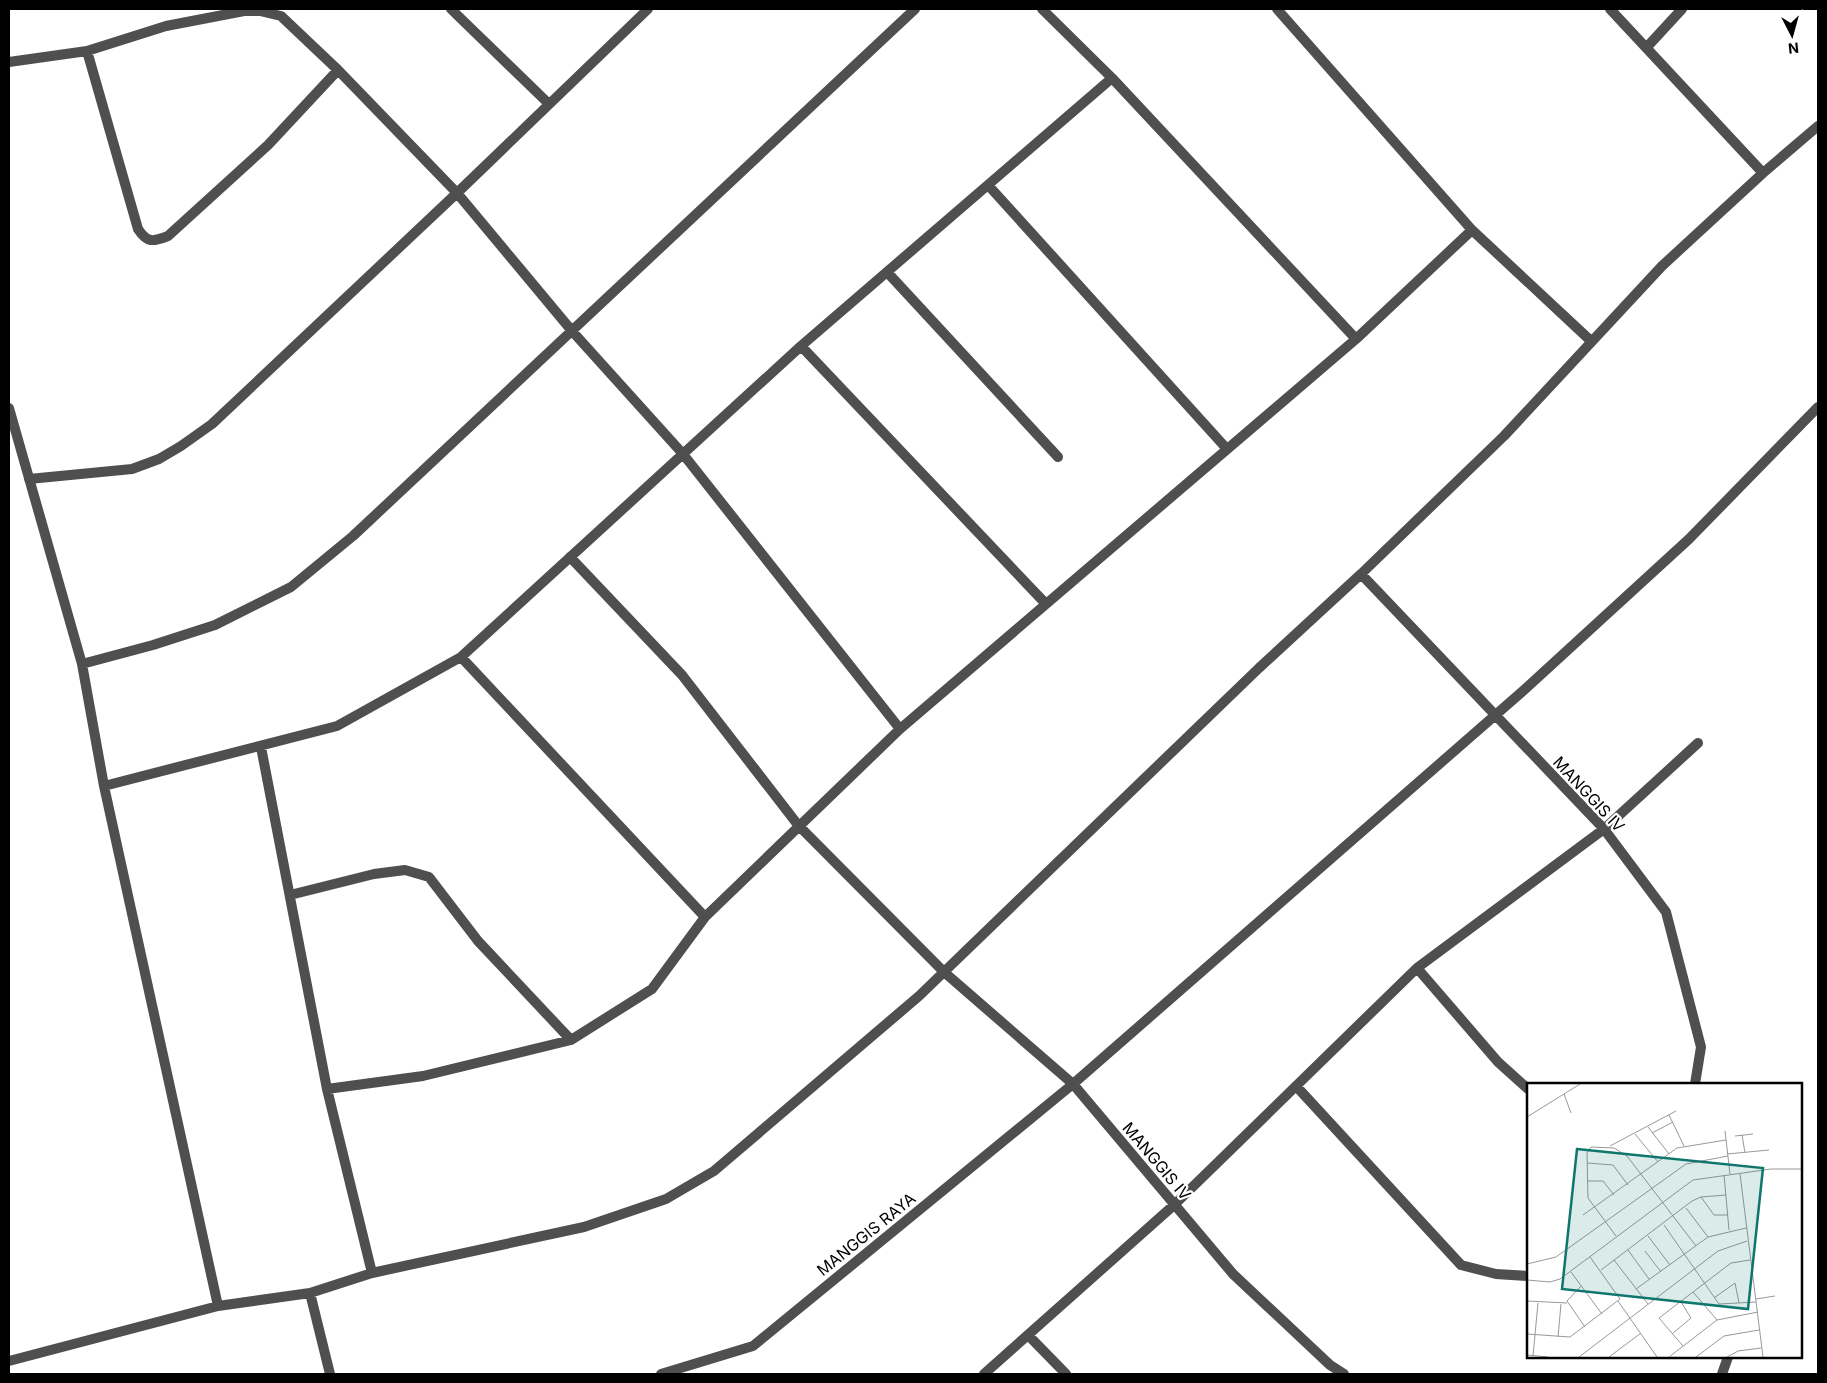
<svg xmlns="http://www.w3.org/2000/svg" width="1827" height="1383" viewBox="0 0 1827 1383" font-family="Inter,sans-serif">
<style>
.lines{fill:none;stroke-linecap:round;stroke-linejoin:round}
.minor{stroke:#4f4f4f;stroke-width:10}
.labels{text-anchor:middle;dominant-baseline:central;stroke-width:4.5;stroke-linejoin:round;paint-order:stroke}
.street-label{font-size:16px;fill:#000;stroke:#fff}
.inset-road{fill:none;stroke:#999;stroke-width:1}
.view{fill:#0f766e;fill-opacity:0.15;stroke:#0f766e;stroke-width:2.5}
.inset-edge{fill:none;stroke:#000;stroke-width:2.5}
</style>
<rect width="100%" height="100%" fill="#fff"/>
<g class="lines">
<path class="minor" d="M451 9 548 103
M1042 9 1112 78 1356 339
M1277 9 1472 230 1591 341
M1610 9 1763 173
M1647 47 1682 9
M87 51 138 229C147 243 153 242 168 236L268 145 338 70
M9 62 87 51 166 26 244 11H260L281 16 338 70 457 193 572 331 683 454 900 729
M988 185 1227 449
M887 272 1058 457
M801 346 1046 604
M9 408 82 664 104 786 218 1306
M29 479 132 469 159 459 181 446 212 424 457 193 648 9
M570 557 682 675 798 825 944 972 1073 1084 1233 1274 1330 1365 1344 1374
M1361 574 1604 829 1666 912 1701 1047 1695 1084
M461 657 705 917
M82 664 153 645 215 625 291 587 353 536 915 9
M261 747 327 1089 372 1273
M104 786 337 726 461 657 801 346 1112 78
M290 895 374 874 405 870 429 877 478 941 571 1040
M1417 968 1498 1062 1528 1089
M1296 1086 1461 1265 1496 1274 1528 1276
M327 1089 423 1076 571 1040 652 989 705 917 900 729 1356 339 1472 230
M310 1293 330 1374
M1028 1335 1066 1374
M9 1361 218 1306 310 1293 372 1273 584 1227 666 1199 714 1171 919 996 1259 668 1361 574 1504 436 1662 266 1763 173 1818 126
M661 1374 753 1346 1073 1084 1524 690 1689 539 1818 407
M984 1374 1174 1205 1417 968 1604 829 1698 743
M1722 1374 1728 1357"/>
</g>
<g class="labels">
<g class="street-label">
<text transform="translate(1589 794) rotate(47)">MANGGIS IV</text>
<text transform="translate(1157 1161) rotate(50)">MANGGIS IV</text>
<text transform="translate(866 1234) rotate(-39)">MANGGIS RAYA</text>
</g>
</g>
<g transform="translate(1527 1083)">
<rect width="275" height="275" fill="#fff"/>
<path class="inset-road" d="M37 11 44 30M142 32 157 63M0 34 53 1M121 44 142 71M198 48 203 91M125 50 146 39M108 51 131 79M215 52 218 70M208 53 226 51M83 63 149 28M200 71 242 67M60 80 86 82 101 102M213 91 236 274M197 92 202 147M60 98H76L87 112M174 114 187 132H201M159 125 181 154M56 132 150 65 199 57M137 142 192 221 229 219M89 153 61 115 60 70 64 64 87 65 100 73 169 163M121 153 143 182M101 167 122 196M118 168 134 189M87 177 121 221M0 181 29 174 159 81 201 73M74 187 165 118 174 114 199 112M44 189 75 231M0 197 23 199 33 196 166 97 244 86H275M54 203 40 218 58 244M109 206 181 154 219 145M166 209 190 237M187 215 208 200 212 220M229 216 248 213M0 218 40 220M91 218 130 274M0 251 43 254 93 216 63 174M145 251 164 235 154 219M31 254 34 221M156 263 132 235 204 180 223 177M0 272 21 274M6 273 11 220M52 274 191 168 220 158M82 274 114 250M142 274 190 237 231 229M169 274 197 253 232 247M200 274 211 268 234 265"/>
<path class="view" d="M50 66 236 85 221 226 35 206Z"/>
<rect width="275" height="275" class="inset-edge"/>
</g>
<rect width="1827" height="1383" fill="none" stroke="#000000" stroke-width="20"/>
<g transform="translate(1792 35) rotate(174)" stroke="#ffffff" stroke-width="4" paint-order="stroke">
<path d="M0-4L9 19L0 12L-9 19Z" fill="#000000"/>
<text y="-8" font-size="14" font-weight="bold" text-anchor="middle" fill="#000000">N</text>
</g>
</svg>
